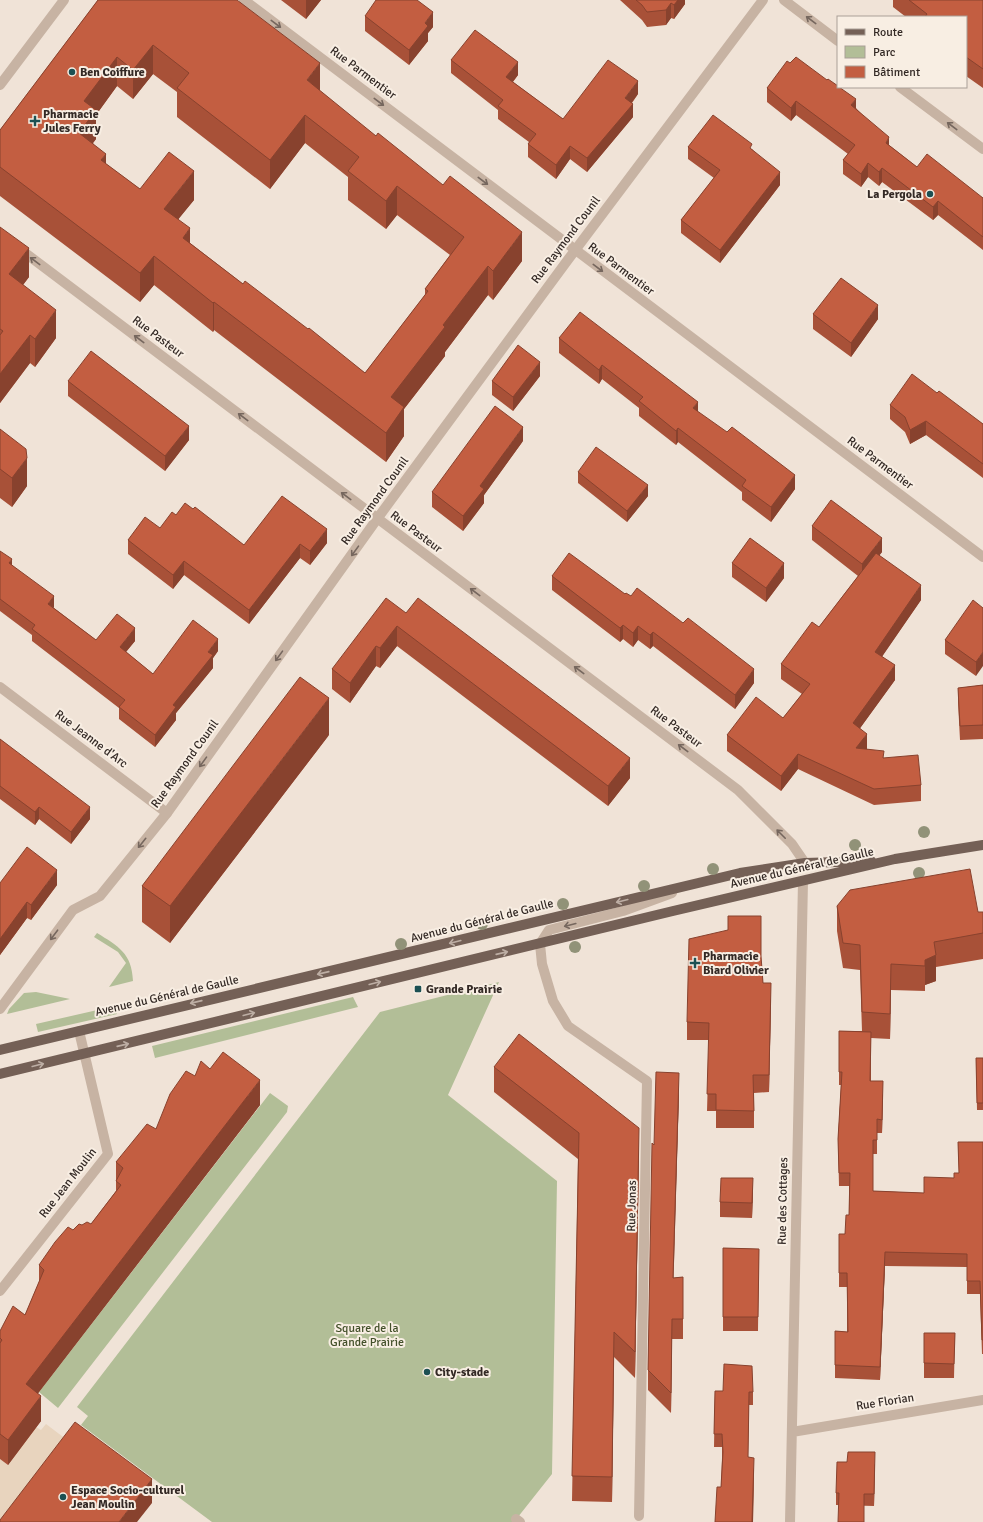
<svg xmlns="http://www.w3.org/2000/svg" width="983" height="1522" viewBox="0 0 983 1522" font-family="Signika,sans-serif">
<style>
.green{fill:#b2be97}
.plaza{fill:#e8d4be}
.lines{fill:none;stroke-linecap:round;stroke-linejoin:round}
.service{stroke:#c7b3a3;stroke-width:10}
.pedestrian{stroke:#c7b3a3;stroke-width:10}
.minor{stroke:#c7b3a3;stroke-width:10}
.tertiary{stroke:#c7b3a3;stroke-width:10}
.primary{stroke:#746056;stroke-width:10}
.tree{fill:#919278}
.wall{fill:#a85138;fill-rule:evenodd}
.shaded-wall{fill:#88422e}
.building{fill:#c35e41;stroke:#88422e;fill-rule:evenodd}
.oneway{stroke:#76675e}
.oneway2{stroke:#bdaea4}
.poi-dot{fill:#1c5053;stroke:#f8eee3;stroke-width:1.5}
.labels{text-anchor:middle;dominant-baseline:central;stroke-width:4;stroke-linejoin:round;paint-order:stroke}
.poi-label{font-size:12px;font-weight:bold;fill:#332925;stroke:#f8eee3;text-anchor:start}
.street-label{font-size:12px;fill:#332925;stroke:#f8eee3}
.park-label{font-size:12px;fill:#43502a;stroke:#f8eee3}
</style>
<rect width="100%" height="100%" fill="#f0e3d7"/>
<path class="green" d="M97 933C118 946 132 953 133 981L141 979 109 987 126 963 118 952 94 937Z
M499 982 448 1095 557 1181 552 1474 514 1522H212L81 1425 88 1416 77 1407 380 1012Z
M36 992 70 999 7 1014 9 1009 24 993Z
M353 997 358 1007 155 1058 152 1046Z
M115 1006 117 1014 38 1032 36 1024Z
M270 1093 288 1106 287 1112 58 1408 39 1392Z"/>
<path class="plaza" d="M46 1424 75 1446 0 1522V1459L8 1465 36 1427 41 1430Z"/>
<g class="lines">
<path class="service" d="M639 1516 647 1081 568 1026 553 1001 542 964 540 944 549 930 623 911 672 893"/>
<path class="pedestrian" d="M0 1009 73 910 100 896 167 813 377 519 567 261 763 0
M516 1519 520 1522"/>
<path class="minor" d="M244 0 983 557
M784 0 838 41
M900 87 983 149
M0 234 738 790 792 844 805 863
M0 687 167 813
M0 1291 108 1154 79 1031
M792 1432 983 1400
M790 1522 803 881"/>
<path class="tertiary" d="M0 85 64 0"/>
<path class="primary" d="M0 1050 740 873 805 863 871 861
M0 1074 673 911 895 859 983 845"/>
</g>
<g class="tree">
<circle cx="924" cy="832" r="6"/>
<circle cx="855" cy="845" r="6"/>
<circle cx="713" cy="869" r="6"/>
<circle cx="919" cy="873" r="6"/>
<circle cx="644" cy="886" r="6"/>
<circle cx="563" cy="904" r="6"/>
<circle cx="482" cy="924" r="6"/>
<circle cx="401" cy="944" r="6"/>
<circle cx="575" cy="947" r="6"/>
</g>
<path class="wall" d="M98 0 320 91 522 261 493 300 488 295 445 352V356L404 409V436L386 462 214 330 213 332 154 285 140 302 0 196V130ZM153 74 177 92V117L270 189 305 143 348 177V200L386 229 397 215 450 255 425 289V295L365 373 243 284 190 243 178 219 194 200 140 189 106 164 93 143 96 139V115L117 86 133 99Z
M281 0H321L306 19Z
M620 0H685V4L674 19 671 18 666 25 647 27 642 20Z
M893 0H983V88L966 76V17H906L893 7Z
M365 16 433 27 428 33V41L409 65 365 31Z
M451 60 518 75 513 82 563 119 638 94 632 103 633 117 587 172 570 159 556 179 528 157V144L529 142 498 119V110L451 73Z
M790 63 856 108 889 145 917 167 983 198V250L938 215 933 220 882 182 879 186 868 177 861 187 843 174V160L848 154 796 115 791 121 767 102V88Z
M688 147 752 149 780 185 720 263 681 233V220L714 178 688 159Z
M0 227 29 277 23 285 56 338 35 367 30 363 0 403Z
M813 314 878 319 851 357 813 329Z
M559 338 698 412 795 489 771 522 742 500V492L678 442 676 445 639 416V408L602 379 599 384 559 353Z
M540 376 513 411 492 395V381Z
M68 381 189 440 165 471 68 396Z
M937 393 983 424V478L926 435 910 444 905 432 890 419V405Z
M0 429 27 486 12 507 0 498Z
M523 441 484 495V503L463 531 432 507V492Z
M578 472 648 496 627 522 578 483Z
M176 515 244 545 327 543 310 565 300 558 249 624 184 575 173 589 128 554V540L160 528Z
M812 526 882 552 879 555 921 600 882 656 895 680 860 728 867 749 884 758 921 785V801L874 805 798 769 781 791 727 751V735L783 718 802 694 781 679V664L819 627 858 576 812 540Z
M0 551 12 565 54 608 96 640 135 641 126 652 153 674 218 651 213 658V668L176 713V720L155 747 119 719V708L32 641V635L0 611Z
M732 563 784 578 766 602 732 577Z
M552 576 625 594 754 683 735 709 653 646 650 649 638 640 633 647 623 639 620 642 552 590Z
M983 608 976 676 945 654V640Z
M406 613 630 778 608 806 397 646 380 668 376 666 350 703 332 689V669Z
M983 685V739L960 740 958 702V688Z
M329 735 170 943 142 922V886Z
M0 739 90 819 71 844 39 819 35 825 0 799Z
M0 883 57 885 31 920 27 918 0 955Z
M837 906 978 912H983V959L936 967V981L925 985V991L891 990 890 1039 871 1038V1081L883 1095 882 1133H877V1154H873V1191L924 1193 954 1178 959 1173 958 1142H983V1354H982L980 1294H967V1267L885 1266 880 1380 835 1378V1331L847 1332V1287H839V1273L845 1234 849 1215V1186H839L838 1139 841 1085H839V1031H862L860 970 843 968 837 931Z
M761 959 763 983 771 1001 769 1092 754 1093V1128H716V1111H707L709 1040H687V1022Z
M976 1058H983V1110H977Z
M494 1067 639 1153 635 1378 614 1357 612 1502 572 1501 578 1159 494 1092Z
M210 1069 260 1105 38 1393 41 1421 8 1465 0 1459V1331L25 1315 39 1282V1265L82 1225 91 1224 116 1191V1162L156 1129 195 1076Z
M679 1093 673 1278 683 1277V1339H672L671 1413 648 1390V1370L654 1145Z
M753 1192 752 1218 720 1217V1202Z
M723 1248 759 1249 758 1331H723Z
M924 1333H955L954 1378H924Z
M715 1391 753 1392V1405H749L748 1457 754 1470 753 1522H715L721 1487 722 1458V1447H714Z
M875 1464 874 1506 836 1505V1493Z"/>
<path class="shaded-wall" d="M306 0H321L306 19Z
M678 0H685V4L674 19V5Z
M671 3V18L666 25V10Z
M433 12V27L428 33V41L409 65V50L425 23Z
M153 45V74L133 99V70Z
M117 57V86L96 115V139L79 161V133L84 101Z
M518 62V75L506 90V77Z
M320 63V92L307 80Z
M638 81V94L625 111V98Z
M856 99V113L851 105Z
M796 101V115L791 121V108Z
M633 104V117L587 172V158Z
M305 115V143L270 189V160Z
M889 137V151L886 143Z
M570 146V159L556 179V165Z
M106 154V183L101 160Z
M868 163V177L861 187V174Z
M882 168V182L879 186V172Z
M194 171V200L164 237V209Z
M780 172V185L720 263V250Z
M397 186V215L386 229V201Z
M938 201V215L933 220V207Z
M190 228V257L183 238Z
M522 232V261L493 300V271Z
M29 248V277L9 303V274Z
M154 256V285L140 302V273Z
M488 266V295L445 352V356L404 409V436L386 462V433L391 397 443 325Z
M214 302V330L213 332V303Z
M878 305V319L851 357V343Z
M56 310V338L35 367V339Z
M30 335V363L0 403V374Z
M540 362V376L513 411V397Z
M602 365V379L599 384V370Z
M698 402V416L693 408Z
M926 421V435L910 444V430Z
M189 426V440L165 471V456Z
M523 427V441L484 495V503L463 531V516L480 486Z
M678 428V442L676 445V431Z
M27 458V486L12 507V478Z
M795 475V489L771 522V507Z
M648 485V496L627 522V511Z
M327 529V543L310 565V551Z
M882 538V552L862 579V564Z
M300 544V558L249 624V610Z
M12 559V571L9 563Z
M184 561V575L173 589V575Z
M784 563V578L766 602V588Z
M921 585V600L875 667V652Z
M54 596V608L48 604Z
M623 625V639L620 642V628Z
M397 626V646L380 668V648Z
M638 626V640L633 647V633Z
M135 628V641L120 659V647Z
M653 632V646L650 649V635Z
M218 639V651L213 658V668L176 713V720L155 747V735L173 705 208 652Z
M376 646V666L350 703V683Z
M983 652V666L976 676V662Z
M895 665V680L853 738V723Z
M754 669V683L735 709V695Z
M329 698V735L170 943V906Z
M867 734V749L856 764V748Z
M798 754V769L781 791V776Z
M630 758V778L608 806V786Z
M39 807V819L35 825V812Z
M90 807V819L71 844V832Z
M57 870V885L31 920V905Z
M27 902V918L0 955V939Z
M936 955V981L925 985V991V960Z
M891 964V990L890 1039V1014Z
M771 983V1001L769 1092V1075Z
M679 1073V1093L673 1298V1278Z
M260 1080V1105L26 1409V1384Z
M883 1081V1095L882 1133V1120Z
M639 1128V1153L635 1378V1352Z
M753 1178V1192L752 1218V1203Z
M885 1252V1266L880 1380V1367Z
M672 1319V1339L671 1413V1393Z
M614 1332V1357L612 1502V1477Z
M41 1396V1421L8 1465V1440Z
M875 1452V1464L874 1506V1494Z
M754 1458 753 1522H752Z
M152 1479V1503L137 1522H119Z"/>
<path class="building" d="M98 0H237L320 63 307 80 376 136 378 133 443 185 450 176 522 232 493 271 488 266 443 325 445 327 391 397 404 407 386 433 214 302 213 303 154 256 140 273 0 167V130ZM153 45 189 73 177 88 270 160 305 115 359 157 348 171 386 201 397 186 464 237 425 289 428 291 365 373 309 328 308 329 245 281 243 284 183 238 190 228 164 209 194 171 169 152 140 189 101 160 106 154 79 133 96 110 84 101 117 57 133 70Z
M376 0H417L433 12 425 23 428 26 409 50 365 16Z
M636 0H678L674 5 671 3 666 10 647 12 642 5Z
M909 0H983V69L966 57V17H925L927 14Z
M475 30 518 62 506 77 563 119 608 60 638 81 625 98 633 104 587 158 570 146 556 165 528 144 536 134 498 106 503 100 451 60Z
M796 57 827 80 828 79 838 86V87H839L856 99 851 105 889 137 886 143 917 167 927 154 983 198V237L938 201 933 207 882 168 879 172 868 163 861 174 843 160 855 145 796 101 791 108 767 88 787 61 790 63Z
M713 115 752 144 750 148 780 172 720 250 681 220 720 170 688 147Z
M0 227 29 248 9 274 56 310 35 339 30 335 0 374V335L3 331 0 329Z
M841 278 878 305 851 343 813 314Z
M580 312 698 402 693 408 727 432 732 427 795 475 771 507 742 486 746 480 678 428 676 431 639 401 643 397 602 365 599 370 559 338Z
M518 345 540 362 513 397 492 381Z
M91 351 189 426 165 456 68 381Z
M912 374 937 393 939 391 983 424V464L926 421 910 430 905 417 890 405Z
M495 406 523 427 480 486 484 489 463 516 432 492Z
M0 429 26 449 27 458 12 478 0 469Z
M596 447 648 485 627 511 578 472Z
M282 496 327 529 310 551 300 544 249 610 184 561 173 575 128 540 145 517 160 528 172 512 176 515 185 503 193 509 195 507 244 545Z
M831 500 882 538 862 564 812 526Z
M750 538 784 563 766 588 732 563Z
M0 551 12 559 9 563 54 596 48 604 96 640 117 614 135 628 120 647 153 674 193 620 218 639 208 652 213 655 173 705 176 707 155 735 119 707 125 700 32 629 35 625 0 599Z
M569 553 625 594 626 593 631 596 637 588 683 623 688 618 754 669 735 695 653 632 650 635 638 626 633 633 623 625 620 628 552 576Z
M876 553 921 585 875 652 895 665 853 723 867 734 856 748 884 751 883 758 918 755 921 785 874 789 798 754 781 776 727 735 756 697 783 718 810 684 781 664 812 622 819 627Z
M386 598 406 613 418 598 630 758 608 786 397 626 380 648 376 646 350 683 332 669Z
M973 600 983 608V652L976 662 945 640Z
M300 677 329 698 170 906 142 886Z
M983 685V725L960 726 958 688Z
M0 739 90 807 71 832 39 807 35 812 0 786Z
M27 847 57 870 31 905 27 902 0 939V883Z
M970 869 978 912H983V933L934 942 936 955 925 960V966L891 964 890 1014 862 1012 860 945 843 943 837 906 850 890Z
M728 916H761V956L763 983H771L769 1075H753L754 1111 716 1110V1094H707L709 1023 687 1022 689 939 728 930Z
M839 1031 871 1032 870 1081H883L882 1120 877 1119V1140H873V1191L924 1193V1177L954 1178V1173H959L958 1142H983V1340H982L980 1281H967V1254L885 1252 880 1367 835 1365V1331L848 1332 847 1273H839V1234H845L846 1215H849L850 1173H839L838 1139 842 1072H839Z
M519 1034 639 1128 635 1352 614 1332 612 1477 572 1476 579 1133 494 1067Z
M223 1052 260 1080 26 1384 41 1396 8 1440 0 1434V1343L2 1340 0 1338V1331L13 1306 25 1315 44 1270 39 1265 55 1242 68 1227 73 1230 79 1224 82 1225 87 1222 91 1224 121 1185 116 1181 123 1168 116 1162 147 1124 156 1129 170 1094 186 1071 195 1076 201 1061 210 1069Z
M976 1058H983V1103H977Z
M656 1072 679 1073 673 1278 683 1277V1319H672L671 1393 648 1370 652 1143 654 1145Z
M721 1178H753L752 1203 720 1202Z
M723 1248 759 1249 758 1317H723Z
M924 1333H955L954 1364 924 1363Z
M724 1364 752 1366 753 1392H749L748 1457 754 1458 752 1522H715L717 1487H721L723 1452 722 1434H714L715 1391H723Z
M75 1422 152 1479 119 1522H0V1520Z
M848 1452H875L874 1494H864V1522H838L839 1493H836L837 1462H847Z"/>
<defs><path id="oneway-shaft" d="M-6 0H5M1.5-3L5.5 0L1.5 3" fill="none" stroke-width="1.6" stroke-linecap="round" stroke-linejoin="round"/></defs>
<g class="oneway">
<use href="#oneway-shaft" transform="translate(811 20) rotate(-143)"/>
<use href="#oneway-shaft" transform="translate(276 24) rotate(37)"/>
<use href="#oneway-shaft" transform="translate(379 102) rotate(37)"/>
<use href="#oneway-shaft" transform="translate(952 126) rotate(-143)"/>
<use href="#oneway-shaft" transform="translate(483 181) rotate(37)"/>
<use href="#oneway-shaft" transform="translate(35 261) rotate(-143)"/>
<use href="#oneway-shaft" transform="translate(598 268) rotate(37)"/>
<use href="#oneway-shaft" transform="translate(139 339) rotate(-143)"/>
<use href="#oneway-shaft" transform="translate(243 417) rotate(-143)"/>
<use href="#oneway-shaft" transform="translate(346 496) rotate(-143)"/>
<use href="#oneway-shaft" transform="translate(355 551) rotate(126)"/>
<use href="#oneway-shaft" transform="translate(475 592) rotate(-143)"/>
<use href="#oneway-shaft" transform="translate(279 656) rotate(126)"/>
<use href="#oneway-shaft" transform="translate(579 670) rotate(-143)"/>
<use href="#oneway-shaft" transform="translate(683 748) rotate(-143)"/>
<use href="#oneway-shaft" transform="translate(203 762) rotate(126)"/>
<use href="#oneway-shaft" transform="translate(781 834) rotate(-135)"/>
<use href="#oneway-shaft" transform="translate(142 843) rotate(129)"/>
<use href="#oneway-shaft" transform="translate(570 925) rotate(166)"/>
<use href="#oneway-shaft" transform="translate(54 935) rotate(127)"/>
</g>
<g class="oneway2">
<use href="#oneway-shaft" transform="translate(622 901) rotate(166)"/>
<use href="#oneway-shaft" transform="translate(455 942) rotate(166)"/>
<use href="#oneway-shaft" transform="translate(502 953) rotate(-13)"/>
<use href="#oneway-shaft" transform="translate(323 973) rotate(167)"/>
<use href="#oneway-shaft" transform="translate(375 983) rotate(-14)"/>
<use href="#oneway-shaft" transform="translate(196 1002) rotate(167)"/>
<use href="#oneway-shaft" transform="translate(249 1014) rotate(-14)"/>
<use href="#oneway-shaft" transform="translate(123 1045) rotate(-13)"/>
<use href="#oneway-shaft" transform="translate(38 1065) rotate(-14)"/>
</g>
<g class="poi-dot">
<circle cx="72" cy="72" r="4"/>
<path d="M33 115h4v4h4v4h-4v4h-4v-4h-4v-4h4z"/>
<circle cx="930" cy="194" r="4"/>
<path d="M693 957h4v4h4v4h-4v4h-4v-4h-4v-4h4z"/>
<rect x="414" y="985" width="8" height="8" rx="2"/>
<circle cx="427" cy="1372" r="4"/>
<circle cx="63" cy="1497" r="4"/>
</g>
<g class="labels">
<g class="poi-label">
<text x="80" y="72">Ben Coiffure</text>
<text x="43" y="114">Pharmacie<tspan x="43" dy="14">Jules Ferry</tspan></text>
<text x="922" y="194" text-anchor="end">La Pergola</text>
<text x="703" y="956">Pharmacie<tspan x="703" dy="14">Biard Olivier</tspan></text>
<text x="426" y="989">Grande Prairie</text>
<text x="435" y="1372">City-stade</text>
<text x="71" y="1490">Espace Socio-culturel<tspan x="71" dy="14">Jean Moulin</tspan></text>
</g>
<g class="street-label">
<text transform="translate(363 73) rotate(37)">Rue Parmentier</text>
<text transform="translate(566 240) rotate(-53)">Rue Raymond Counil</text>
<text transform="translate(621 269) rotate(37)">Rue Parmentier</text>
<text transform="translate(158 337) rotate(37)">Rue Pasteur</text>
<text transform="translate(880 463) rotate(37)">Rue Parmentier</text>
<text transform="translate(375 501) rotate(-54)">Rue Raymond Counil</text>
<text transform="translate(416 532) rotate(37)">Rue Pasteur</text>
<text transform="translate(676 727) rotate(37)">Rue Pasteur</text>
<text transform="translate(91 739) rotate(37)">Rue Jeanne d'Arc</text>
<text transform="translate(185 764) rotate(-54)">Rue Raymond Counil</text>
<text transform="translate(802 868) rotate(-13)">Avenue du Général de Gaulle</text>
<text transform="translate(482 921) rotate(-14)">Avenue du Général de Gaulle</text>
<text transform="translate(167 996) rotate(-13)">Avenue du Général de Gaulle</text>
<text transform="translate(68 1183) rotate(-52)">Rue Jean Moulin</text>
<text transform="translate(783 1201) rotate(-89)">Rue des Cottages</text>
<text transform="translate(632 1206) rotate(-89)">Rue Jonas</text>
<text transform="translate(885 1402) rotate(-9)">Rue Florian</text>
</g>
<g class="park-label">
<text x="367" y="1328">Square de la<tspan x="367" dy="14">Grande Prairie</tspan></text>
</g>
</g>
<rect x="837" y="16" width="130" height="72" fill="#f8eee3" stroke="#a99f97"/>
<rect x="845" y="29" width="20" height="6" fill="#746056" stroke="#a99f97"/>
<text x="873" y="36" font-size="12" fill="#332925">Route</text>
<rect x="845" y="46" width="20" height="12" fill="#b2be97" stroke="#a99f97"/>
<text x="873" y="56" font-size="12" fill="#332925">Parc</text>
<rect x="845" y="66" width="20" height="12" fill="#c35e41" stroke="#a99f97"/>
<text x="873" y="76" font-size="12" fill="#332925">Bâtiment</text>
</svg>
